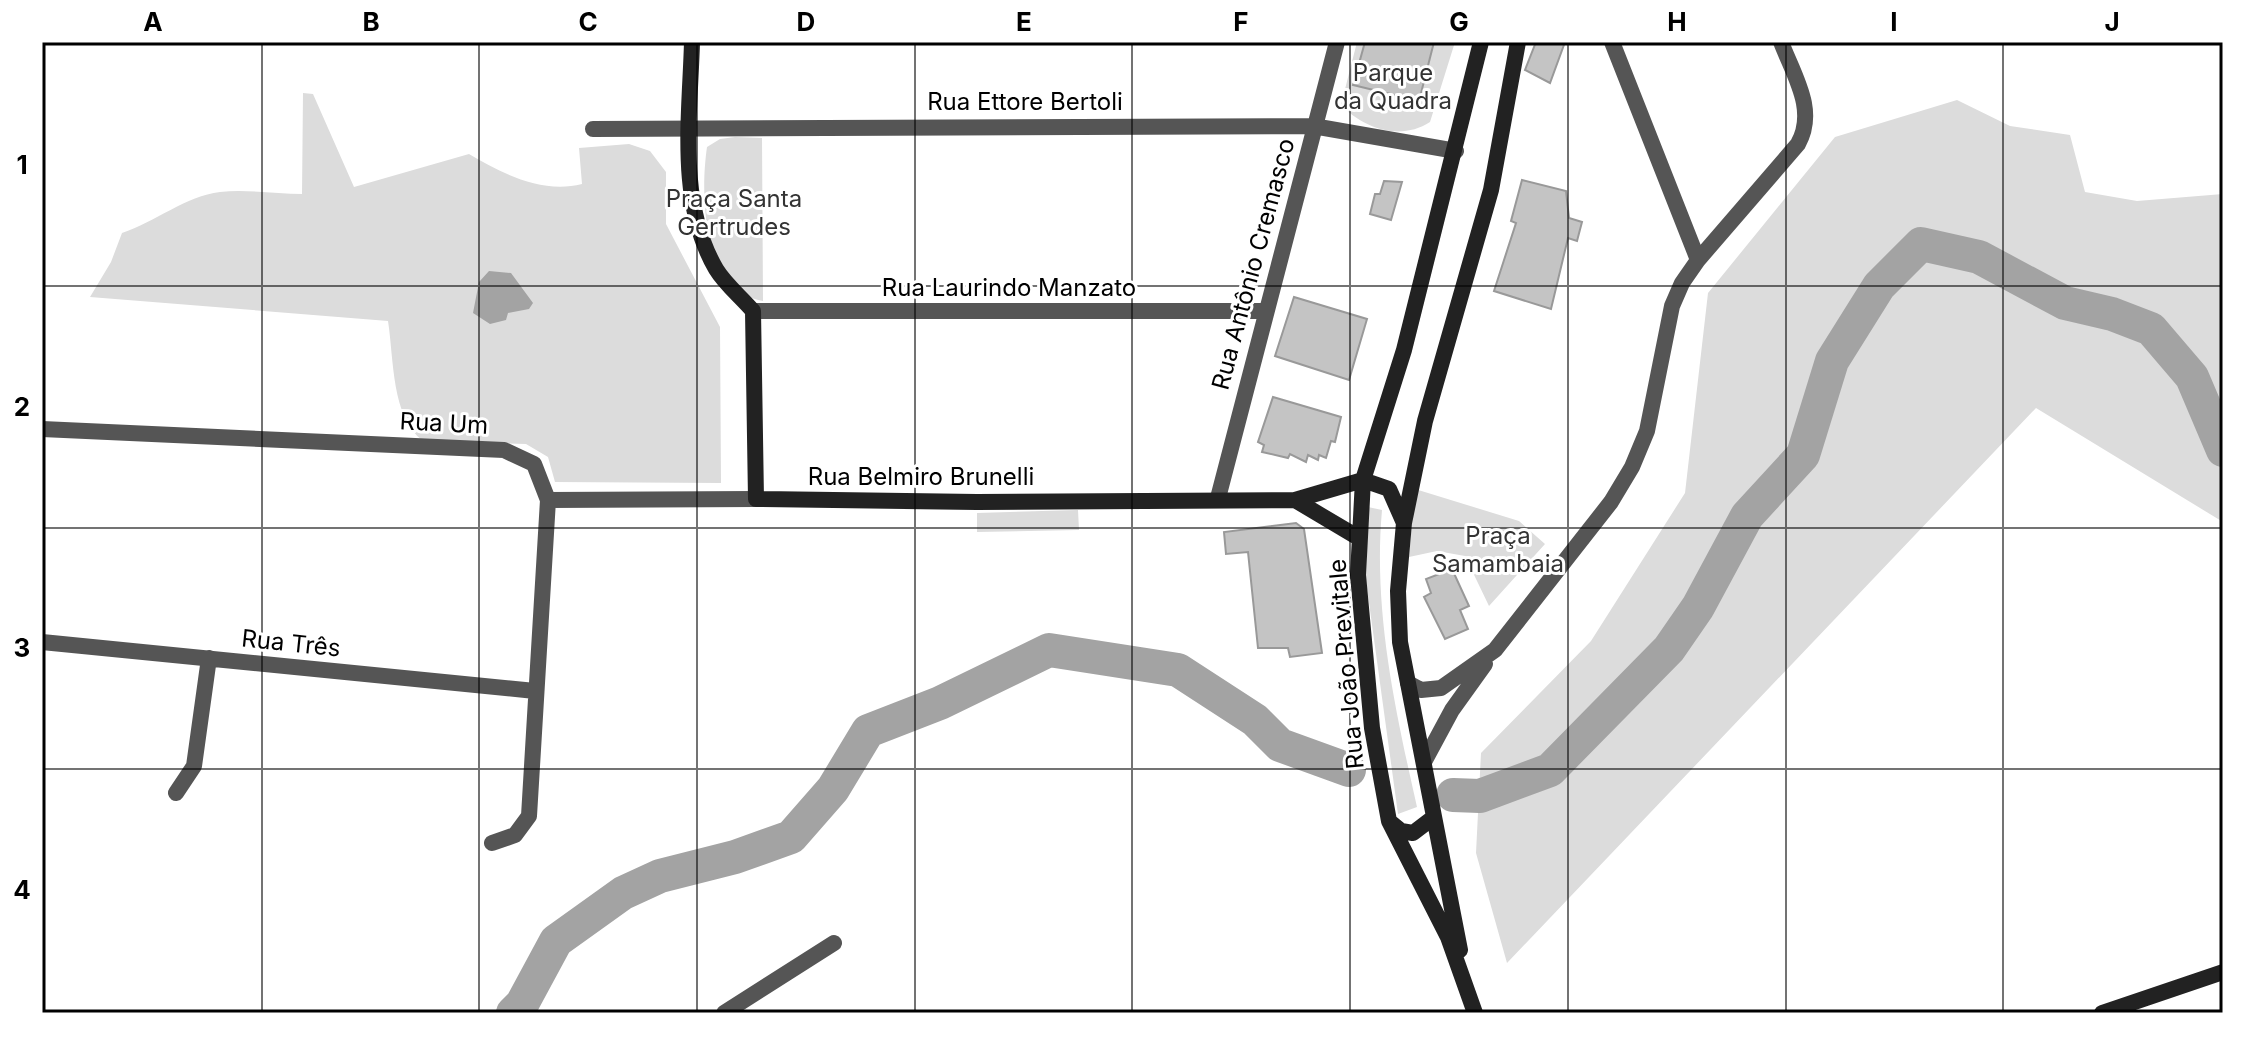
<svg xmlns="http://www.w3.org/2000/svg" width="2265" height="1055" viewBox="0 0 2265 1055" font-family="Inter,sans-serif">
<style>
.green{fill:#dcdcdc}
.water{fill:#a3a3a3}
.lines{fill:none;stroke-linecap:round;stroke-linejoin:round}
.river{stroke:#a3a3a3;stroke-width:34}
.building{fill:#c4c4c4;stroke:#999;stroke-width:2}
.street{stroke:#555;stroke-width:16}
.secondary{stroke:#222;stroke-width:16}
.grid{fill:none;stroke:#000;stroke-width:2;stroke-opacity:0.55}
.labels{text-anchor:middle;dominant-baseline:central;stroke-width:6;stroke-linejoin:round;paint-order:stroke}
.park-label{font-size:24px;fill:#333;stroke:#fff}
.street-label{font-size:24px;fill:#000;stroke:#fff}
.neatline{fill:none;stroke:#000;stroke-width:3}
.grid-label{font-size:26px;text-anchor:middle;font-weight:bold;fill:#000}
</style>
<rect width="100%" height="100%" fill="#fff"/>
<path class="green" d="M1357 42H1455L1430 122C1401 141 1364 129 1341 105Z
M303 93 313 94 354 187 469 154C503 174 542 194 582 184L579 148 629 144 650 151 666 172V224L720 327 721 483 555 482 548 457 526 444 423 441C391 417 394 359 388 321L90 297 111 262 122 233C155 222 186 196 220 192 246 189 276 194 302 194Z
M1957 100 2010 126 2070 135 2085 192 2137 201 2223 194V522L2036 408 1507 963 1476 853 1481 753 1591 641 1685 493 1708 293 1835 137Z
M735 137 762 138 763 301C702 290 700 195 707 147L720 139Z
M1415 489 1519 521 1545 544 1489 606 1465 556 1437 551 1409 557Z
M1368 507 1382 510C1373 611 1395 709 1417 807L1398 814 1366 581Z
M1078 510 1079 530 977 532V513Z"/>
<path class="water" d="M489 271 511 273 533 303 529 309 508 313 506 320 490 324 473 313 479 282Z"/>
<g class="lines">
<path class="river" d="M1453 795 1480 796 1550 770 1669 649 1698 607 1747 516 1803 455 1832 361 1879 286 1921 244 1979 257 2065 303 2112 314 2151 329 2192 377 2223 450
M513 1013 522 1004 556 941 623 893 660 876 735 857 791 837 833 789 868 731 940 703 1049 650 1178 670 1255 720 1280 745 1349 770"/>
</g>
<path class="building" d="M1365 42H1434L1419 101 1353 85Z
M1536 42H1565L1550 83 1525 70Z
M1522 180 1566 191 1569 218 1582 222 1577 241 1568 238 1551 309 1494 291 1516 223 1511 221Z
M1384 181 1402 182 1391 220 1370 214 1375 194H1380Z
M1294 297 1367 319 1349 380 1275 356Z
M1273 397 1341 417 1335 442 1331 441 1326 458 1319 455 1318 460 1308 455 1306 462 1290 454 1288 458 1262 452 1264 445 1258 442Z
M1296 523 1304 529 1322 653 1290 657 1288 648H1258L1248 552 1226 554 1224 532Z
M1452 569 1469 606 1460 610 1468 629 1445 639 1424 597 1431 593 1426 579Z"/>
<g class="lines">
<path class="street" d="M1612 42 1698 260
M593 129 1313 126 1456 151
M753 311H1264
M42 429 504 450 534 464 548 500 529 816 515 835 492 843
M1218 498 1337 42
M548 500 756 499
M42 642 535 691
M1408 683 1421 690 1441 688 1495 650 1611 502 1632 467 1647 431 1672 306 1682 283 1698 260 1798 144C1817 110 1794 76 1781 42
M1424 762 1452 710 1485 664
M176 793 194 766 209 658
M724 1013 834 943"/>
<path class="secondary" d="M692 42C690 116 677 202 716 269 725 284 741 297 753 311L756 499 977 502 1295 500 1363 480 1389 489 1404 523
M1295 500 1359 538
M1390 822 1401 831 1413 833 1434 817
M1460 950 1400 642 1398 591 1404 523 1425 421 1491 190 1518 42
M1475 1013 1448 937 1389 821 1372 728 1358 575 1363 480 1404 350 1481 42
M2102 1013 2223 972"/>
</g>
<path class="grid" d="M262 42V1013M479 42V1013M697 42V1013M915 42V1013M1132 42V1013M1350 42V1013M1568 42V1013M1786 42V1013M2003 42V1013M42 286H2223M42 528H2223M42 769H2223"/>
<g class="labels">
<g class="park-label">
<text x="1393" y="72">Parque<tspan x="1393" dy="28">da Quadra</tspan></text>
<text x="734" y="198">Praça Santa<tspan x="734" dy="28">Gertrudes</tspan></text>
<text x="1498" y="535">Praça<tspan x="1498" dy="28">Samambaia</tspan></text>
</g>
<g class="street-label">
<text x="1025" y="101">Rua Ettore Bertoli</text>
<text transform="translate(1253 264) rotate(-75)">Rua Antônio Cremasco</text>
<text x="1009" y="287">Rua Laurindo Manzato</text>
<text transform="translate(444 423) rotate(3)">Rua Um</text>
<text x="921" y="476">Rua Belmiro Brunelli</text>
<text transform="translate(291 643) rotate(6)">Rua Três</text>
<text transform="translate(1346 664) rotate(-95)">Rua João Previtale</text>
</g>
</g>
<rect width="2265" height="1055" fill="none" stroke="#ffffff" stroke-width="88"/>
<rect x="44" y="44" width="2177" height="967" class="neatline"/>
<g class="grid-label">
<text x="153" y="31">A</text>
<text x="371" y="31">B</text>
<text x="588" y="31">C</text>
<text x="806" y="31">D</text>
<text x="1024" y="31">E</text>
<text x="1241" y="31">F</text>
<text x="1459" y="31">G</text>
<text x="1677" y="31">H</text>
<text x="1894" y="31">I</text>
<text x="2112" y="31">J</text>
<text x="22" y="174">1</text>
<text x="22" y="416">2</text>
<text x="22" y="657">3</text>
<text x="22" y="899">4</text>
</g>
</svg>
